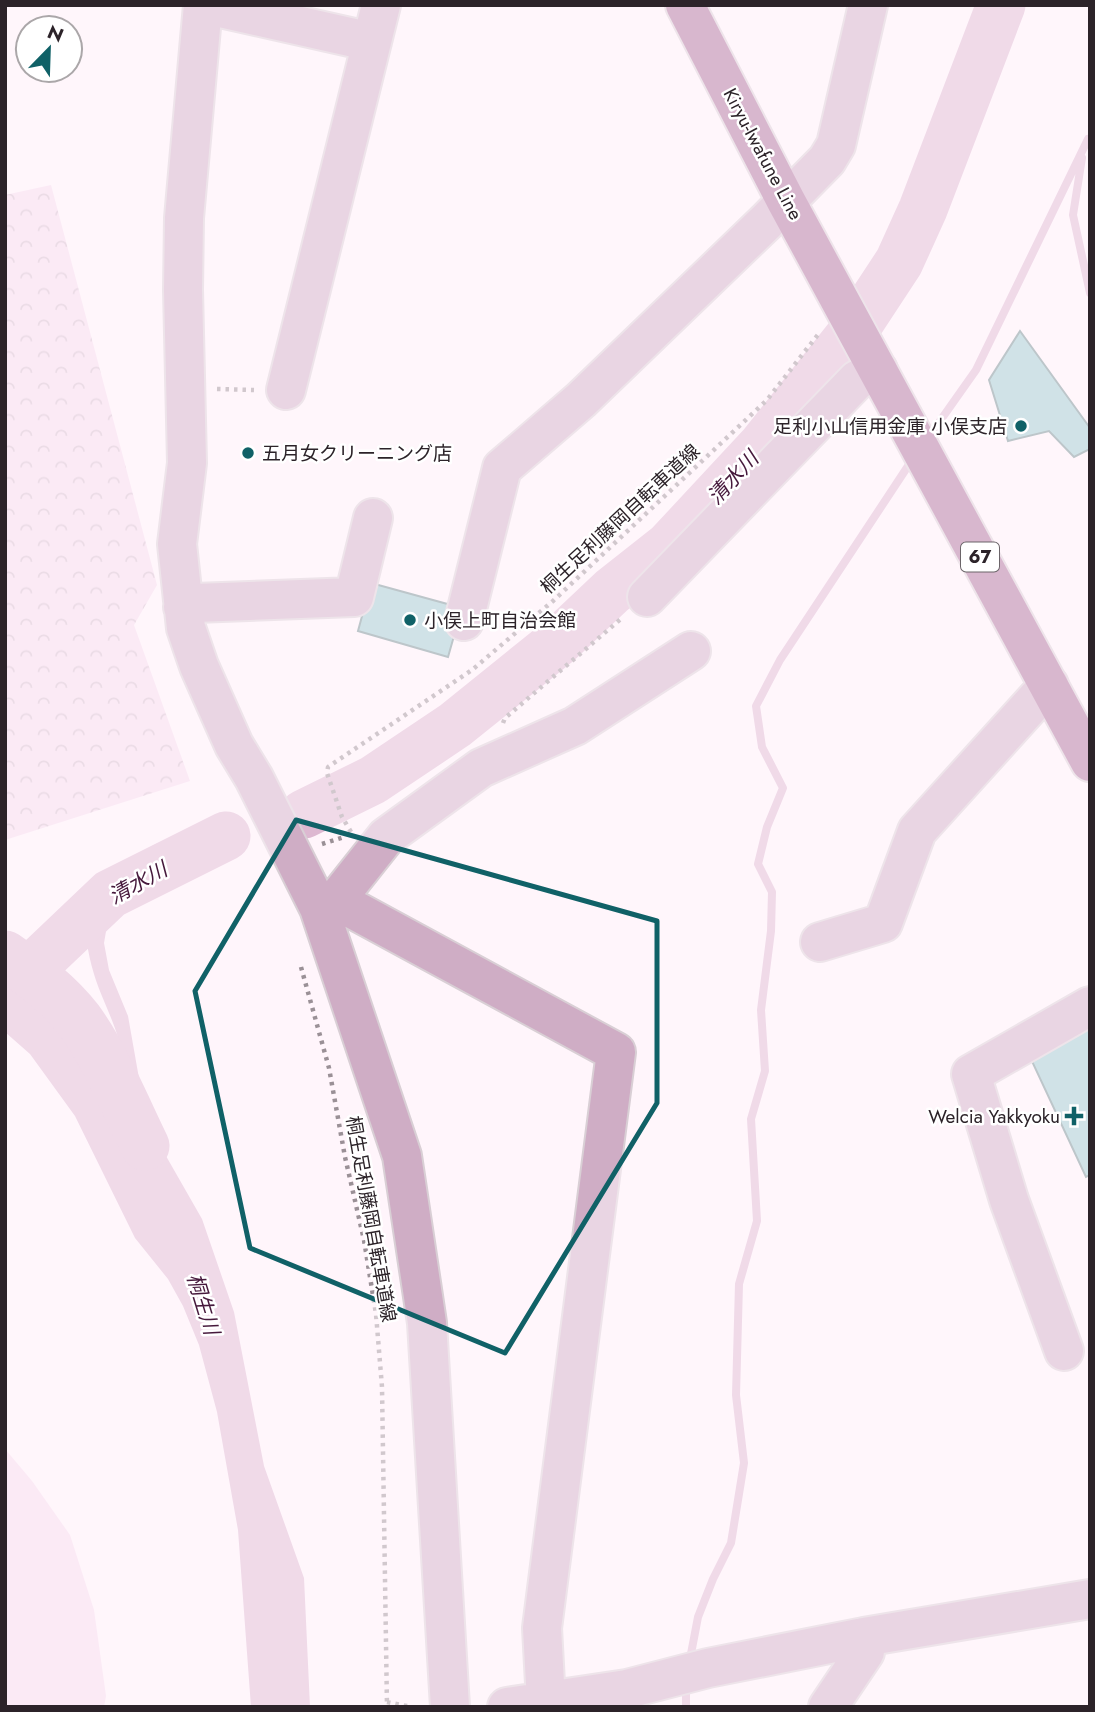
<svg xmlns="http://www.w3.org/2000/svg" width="1095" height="1712" viewBox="0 0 1095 1712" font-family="Jost,'Noto Sans JP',sans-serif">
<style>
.grass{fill:#f6dcee}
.park{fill:url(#park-crowns)}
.water{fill:#ddb8d1}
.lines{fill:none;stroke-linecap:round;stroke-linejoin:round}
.stream{stroke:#ddb8d1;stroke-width:8}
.river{stroke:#ddb8d1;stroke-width:49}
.building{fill:#97cbcf;stroke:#6d8c8e;stroke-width:2}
.minor-casing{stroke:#d9cfd5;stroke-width:42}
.major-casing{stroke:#d9cfd5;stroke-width:42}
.path{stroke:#9a9096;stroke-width:4.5;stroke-dasharray:3.5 5;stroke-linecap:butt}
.minor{stroke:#cfadc5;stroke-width:38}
.major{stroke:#a96c98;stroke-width:38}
.marked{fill:none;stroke:#106167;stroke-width:5;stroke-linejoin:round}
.poi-dot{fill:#106167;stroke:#fff;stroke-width:2.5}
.labels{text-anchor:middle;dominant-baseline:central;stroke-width:5;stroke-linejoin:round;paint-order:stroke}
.shield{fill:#fff;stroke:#6b6569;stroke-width:2}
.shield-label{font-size:18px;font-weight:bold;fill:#2c2329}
.street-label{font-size:19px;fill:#2c2329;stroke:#fff}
.poi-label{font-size:19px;fill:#2c2329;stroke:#fff;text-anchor:end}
.water-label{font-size:21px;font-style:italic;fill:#46193c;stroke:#fff}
</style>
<defs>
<pattern id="park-crowns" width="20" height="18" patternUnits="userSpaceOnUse" patternTransform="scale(1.75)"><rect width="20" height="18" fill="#f6dcee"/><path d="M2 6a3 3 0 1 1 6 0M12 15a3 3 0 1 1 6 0" fill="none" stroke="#d3bccc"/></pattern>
</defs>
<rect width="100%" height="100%" fill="#fff5fb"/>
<path class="grass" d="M5 1449 32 1481 70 1535 94 1610 106 1696 104 1707H5Z"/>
<path class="park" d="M51 185 157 585 134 625 190 781 5 840V195Z"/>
<path class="water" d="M221 818 232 853 157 878 120 898 109 914 104 943 109 970 128 1016 143 1101 158 1142 202 1219 234 1312 264 1466 304 1578 310 1707H251L238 1530 217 1412 199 1345 183 1306 168 1279 135 1238 75 1116 30 1054 5 1032V965L55 1014 112 1098C115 1087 120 1074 122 1062 124 1043 105 1005 98 986 90 964 82 932 88 908 100 860 180 833 221 818Z"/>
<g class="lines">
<path class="stream" d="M1082 158 1073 215 1090 293
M928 438 976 370 1088 139
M690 1659 698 1617 713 1579 731 1543 744 1463 736 1395 739 1284 757 1221 751 1119 765 1071 761 1010 771 931 772 892 758 864 767 827 783 788 762 747 756 706 780 660 912 460
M686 1707V1688"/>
<path class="river" d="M304 814 373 780 455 725 558 642 612 591 669 546 762 446 853 332 899 262 923 209 1001 5
M5 955C31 973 59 994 79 1020 104 1054 126 1107 145 1146
M28 972 110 894 226 836"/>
</g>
<path class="building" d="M1020 331 1090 428V449L1074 457 1049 431 1008 441 989 380Z
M371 583 462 608 448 657 358 631Z
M1090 1026V1175L1086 1177 1030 1057Z"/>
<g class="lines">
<defs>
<path id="minor" d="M203 5 184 218 183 290 187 463 177 544 186 628 199 666 234 745 254 778 319 908 402 1156 427 1323 450 1707
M207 5 372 42
M286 390 381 5
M647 597 857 380 878 370
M183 607 195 603 354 597 373 518
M464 621 502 468 581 400 766 222 827 160 836 145 868 5
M336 900 616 1052 542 1628 546 1702
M319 908 336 900 386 837 481 768 575 726 691 651
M820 942 883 923 917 831 1049 685
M1064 1351 1009 1200 971 1074 1090 1006
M507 1707 627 1689 708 1668 864 1637 1090 1599
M828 1707 865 1652 864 1637"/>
<path id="major" d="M685 5 786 201 1090 762"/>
</defs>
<use href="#minor" class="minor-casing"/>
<use href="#major" class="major-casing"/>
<path class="path" d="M217 389 254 390
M503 723 505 718 622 618
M351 832 342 817 327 773 328 767 472 670 553 601 767 400 820 332
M322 844 344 837
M301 967 329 1068 345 1157 364 1240 376 1314 382 1387 387 1707
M387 1702 412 1707"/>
<use href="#minor" class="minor"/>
<use href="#major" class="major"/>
</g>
<path d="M0 0H1095V1712H0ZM296 820 657 921V1103L505 1353 250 1248 195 991Z" fill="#fff5fb" fill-opacity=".55" fill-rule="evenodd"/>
<path class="marked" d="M296 820 657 921V1103L505 1353 250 1248 195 991Z"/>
<g class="poi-dot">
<circle cx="1021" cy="426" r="7"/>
<circle cx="248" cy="453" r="7"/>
<circle cx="410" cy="620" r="7"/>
<path d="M1070.5 1105.5h7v7h7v7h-7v7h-7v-7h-7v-7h7z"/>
</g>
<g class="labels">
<rect class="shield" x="961" y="542.5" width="38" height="29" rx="5"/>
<g class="shield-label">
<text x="980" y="557">67</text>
</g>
<g class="street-label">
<text transform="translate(763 154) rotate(62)">Kiryu-Iwafune Line</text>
<text transform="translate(620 519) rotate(-43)">桐生足利藤岡自転車道線</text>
<text transform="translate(371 1219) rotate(80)">桐生足利藤岡自転車道線</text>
</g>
<g class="poi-label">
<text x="1007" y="426">足利小山信用金庫 小俣支店</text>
<text x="262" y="453" text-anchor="start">五月女クリーニング店</text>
<text x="424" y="620" text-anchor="start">小俣上町自治会館</text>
<text x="1060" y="1116">Welcia Yakkyoku</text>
</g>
<g class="water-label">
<text transform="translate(733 478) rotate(-47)">清水川</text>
<text transform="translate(138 883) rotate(-29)">清水川</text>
<text transform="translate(203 1304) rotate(73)">桐生川</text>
</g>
</g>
<rect width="1095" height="1712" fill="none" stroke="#2c2329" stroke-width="14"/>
<g transform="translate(49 49) rotate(23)"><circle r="33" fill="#ffffff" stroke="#aba7a9" stroke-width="2"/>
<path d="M0-5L12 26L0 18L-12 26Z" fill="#106167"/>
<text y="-10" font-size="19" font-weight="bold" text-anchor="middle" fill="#2c2329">N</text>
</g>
</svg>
